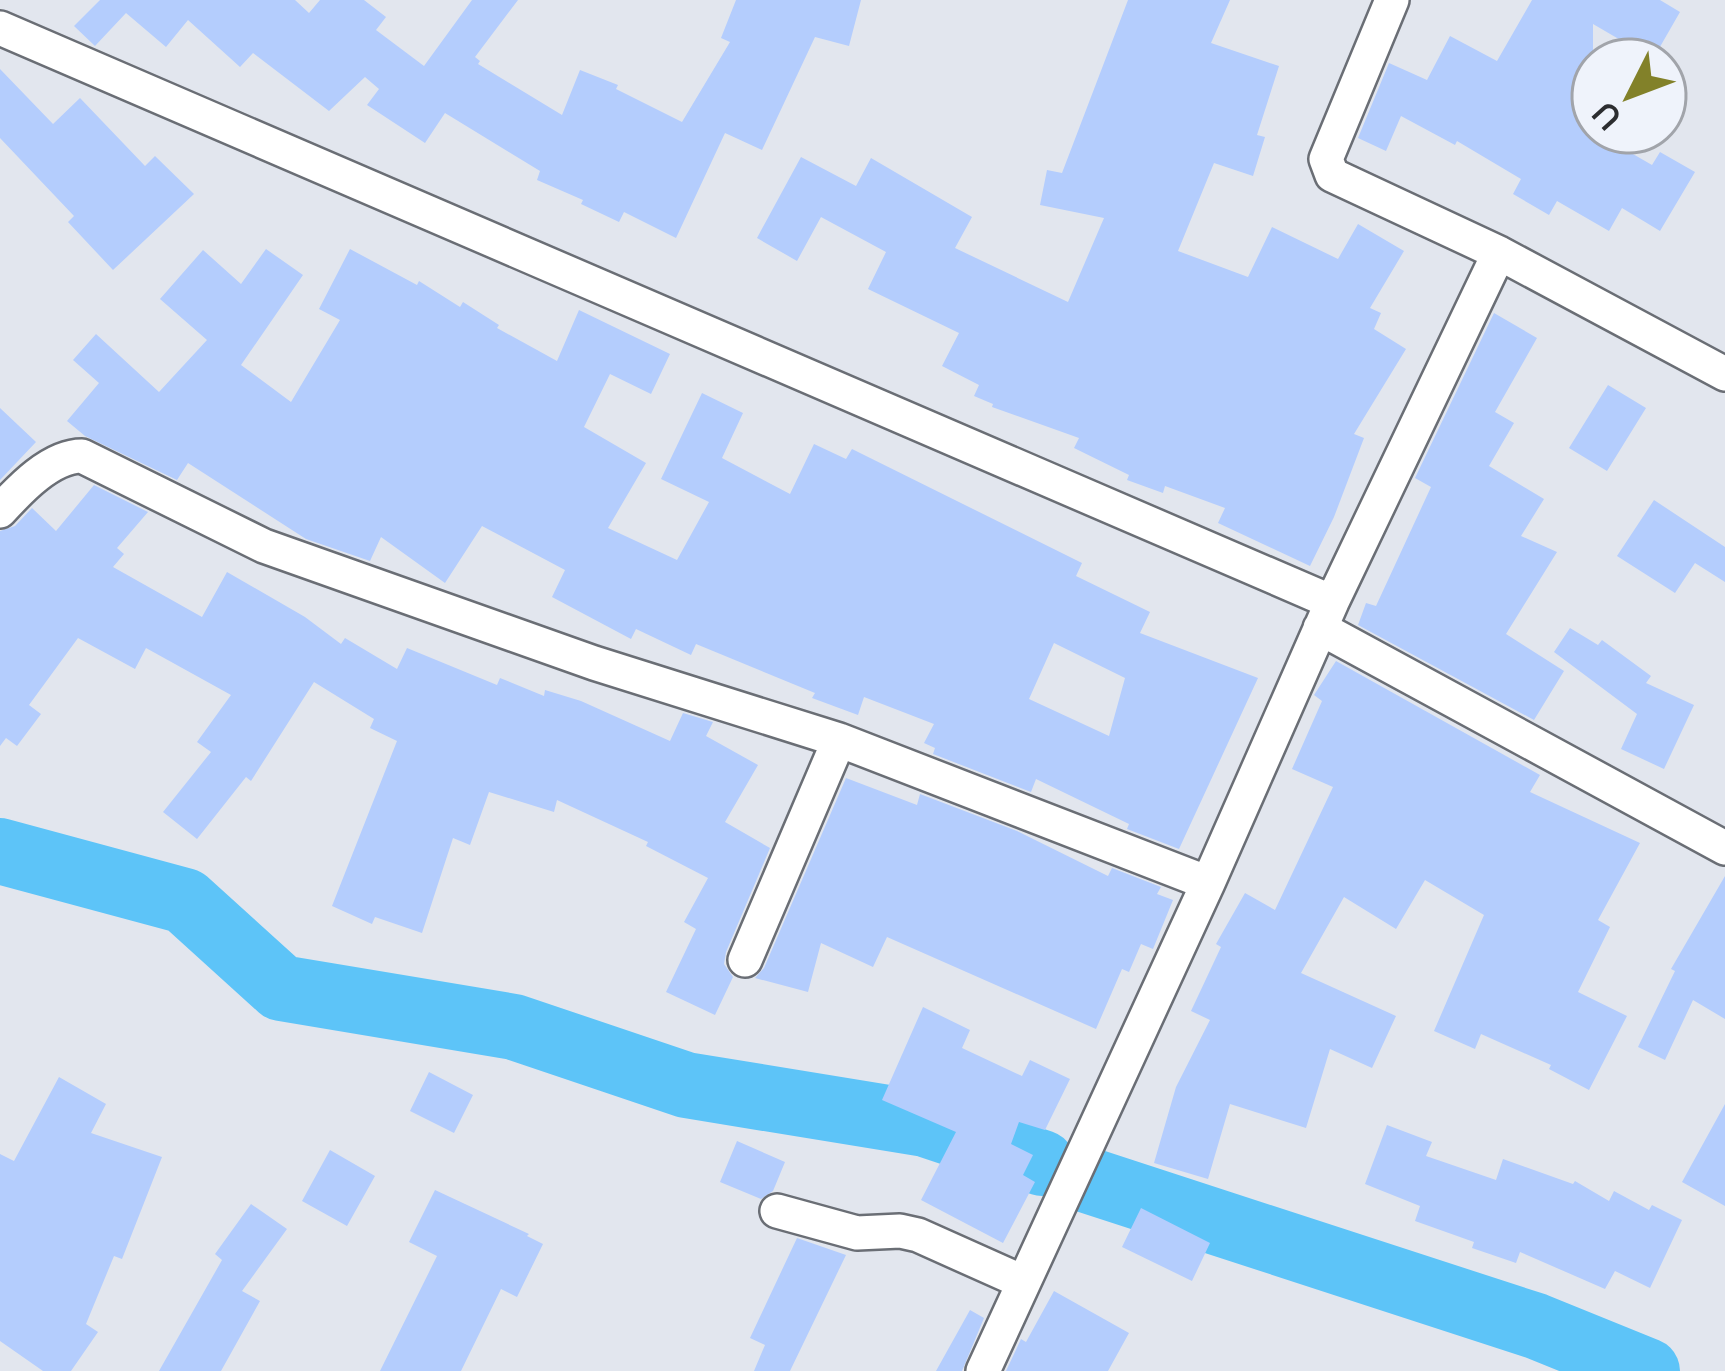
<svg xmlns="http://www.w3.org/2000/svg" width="1725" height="1371" viewBox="0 0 1725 1371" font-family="Manrope,sans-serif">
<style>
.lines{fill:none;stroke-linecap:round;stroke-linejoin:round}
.river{stroke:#5dc4f8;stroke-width:66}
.building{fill:#b4cdfd;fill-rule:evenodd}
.street-casing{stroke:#6a6e75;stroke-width:38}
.street{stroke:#fff;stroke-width:33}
</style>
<rect width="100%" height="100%" fill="#e2e6ee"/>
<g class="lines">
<path class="river" d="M0 851 185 901 281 988 514 1027 686 1085 925 1124 1042 1163
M1078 1177 1536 1326 1647 1371"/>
</g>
<path class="building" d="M100 0H295L309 13 320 0H364L386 17 376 30 424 66 472 0H518L475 57 480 61 478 64 562 115 580 70 618 85 616 89 682 122 730 42 721 38 736 0H861L849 46 815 37 762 150 725 133 676 238 624 212 619 222 581 204 583 200 537 180 540 171 445 113 425 143 367 105 379 89 365 77 329 111 253 53 240 67 188 20 166 47 126 13 95 46 74 26Z
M1128 0H1230L1211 43 1279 66 1257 135 1265 137 1253 176 1214 163 1178 251 1248 277 1272 227 1338 259 1358 224 1404 251 1370 308 1381 313 1374 329 1406 349 1354 434 1364 438 1334 517 1310 566 1218 523 1225 508 1165 486 1163 493 1127 480 1129 475 1074 448 1079 438 992 407 993 404 974 396 979 385 942 366 959 333 868 289 886 252 821 217 797 261 757 238 801 157 856 186 871 158 972 217 955 248 1068 302 1104 218 1040 205 1047 170 1062 173Z
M1532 0H1660L1680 12 1653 59 1593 24V99L1579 123 1652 165 1660 152 1695 172 1660 231 1622 208 1609 231 1557 201 1549 215 1513 194 1521 179 1457 141 1455 145 1401 116 1386 151 1358 138 1389 63 1427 80 1450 36 1497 61Z
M0 69 53 124 80 98 145 166 155 156 194 194 113 270 68 222 74 216 0 138Z
M266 249 303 275 241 365 291 402 340 320 319 309 350 249 417 285 419 281 460 307 463 302 499 325 497 328 557 361 579 310 670 354 651 394 610 374 584 427 646 463 608 528 677 560 709 502 661 479 702 393 743 413 722 458 790 494 814 444 846 459 852 449 1082 563 1076 576 1150 612 1140 633 1258 678 1179 849 1127 829 1129 824 1036 779 1031 792 933 754 935 748 924 743 934 724 864 697 858 715 812 698 815 693 696 644 691 655 636 629 631 639 552 597 565 570 482 526 445 583 381 537 370 561 306 539 188 463 177 480 85 436 67 421 99 383 73 360 96 334 159 392 207 340 160 299 203 250 241 284ZM1054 643 1125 678 1109 736 1029 699Z
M1494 313 1537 338 1495 412 1514 423 1489 466 1544 499 1521 536 1557 552 1506 634 1564 671 1534 720 1358 625 1366 603 1376 606 1431 487 1415 478Z
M1608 385 1646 408 1607 471 1569 448Z
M0 408 36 442 0 480Z
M94 485 148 512 117 548 124 554 113 567 202 617 227 572 305 617 341 644 345 638 397 669 407 648 497 685 500 678 544 696 545 690 581 701 670 741 683 713 713 722 706 736 758 765 725 822 770 848 726 952 724 964 733 977 715 1015 666 992 696 929 684 922 708 878 646 846 648 842 557 800 554 812 489 792 470 845 453 838 422 933 375 917 372 924 332 906 397 741 370 728 374 719 314 682 251 781 246 777 197 839 163 812 211 752 197 742 231 695 146 648 135 669 78 638 29 705 41 714 17 746 6 738 0 746V531L15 526 32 508 56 531Z
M1654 500 1725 547V582L1695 563 1675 593 1617 556Z
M1570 628 1598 645 1602 640 1651 676 1646 683 1694 705 1664 769 1621 749 1637 714 1554 652Z
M1336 661 1540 775 1530 792 1640 843 1598 920 1610 927 1578 992 1627 1016 1589 1090 1549 1069 1551 1065 1481 1034 1475 1049 1434 1031 1484 915 1425 880 1396 929 1344 897 1301 973 1396 1016 1372 1068 1330 1049 1306 1128 1230 1104 1208 1179 1154 1163 1176 1087 1210 1020 1191 1011 1221 947 1216 944 1245 893 1275 910 1333 787 1292 769 1322 701 1314 695Z
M846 778 917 805 920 794 1017 831 1108 876 1112 868 1161 887 1157 894 1173 900 1153 949 1141 944 1129 972 1122 969 1096 1029 887 937 873 967 821 943 808 992 755 978 764 968Z
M1725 876V1019L1693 1000 1665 1060 1638 1047 1675 971 1671 969Z
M923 1007 970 1030 962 1048 1022 1076 1030 1060 1070 1079 1045 1130 1019 1122 1011 1144 1033 1155 1023 1175 1035 1182 1003 1243 921 1200 956 1132 882 1100Z
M429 1072 473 1095 454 1133 410 1111Z
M59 1077 106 1104 91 1133 162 1157 122 1259 114 1256 86 1324 98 1332 71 1371H43L0 1341V1154L14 1161Z
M1725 1104V1206L1682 1182Z
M1387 1125 1432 1142 1426 1156 1496 1180 1503 1159 1573 1184 1575 1181 1609 1201 1614 1191 1649 1210 1652 1205 1682 1220 1650 1288 1615 1271 1605 1289 1520 1252 1516 1263 1472 1248 1474 1242 1415 1221 1420 1206 1365 1184Z
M737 1141 785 1162 773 1191 761 1199 720 1182Z
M330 1150 375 1176 347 1226 302 1201Z
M435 1190 529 1234 527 1236 543 1244 517 1297 501 1289 461 1371H380L437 1256 409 1242Z
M251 1204 287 1229 242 1291 260 1301 221 1371H159L222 1260 215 1254Z
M1141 1208 1210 1243 1192 1281 1122 1247Z
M797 1238 846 1255 790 1371H754L765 1345 750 1338Z
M1054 1291 1129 1333 1108 1371H1006L1021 1339 1026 1342Z
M970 1310 984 1318 962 1371H936Z"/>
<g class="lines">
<defs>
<path id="street" d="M1392 0 1326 159 1332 175 1499 253 1725 374
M0 28 1332 602
M0 511C20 489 51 456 82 456L264 546 594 663 839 740 1208 883
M1320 628 1725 848
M745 960 839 740
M777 1211 857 1233 900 1231 918 1235 1023 1282
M983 1371 1208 883 1332 602 1499 253"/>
</defs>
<use href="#street" class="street-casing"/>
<use href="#street" class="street"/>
</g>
<g transform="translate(1629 96) rotate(228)"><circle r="57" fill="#eff3fb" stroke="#a1a4aa" stroke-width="3"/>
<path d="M0-9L21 45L0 30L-21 45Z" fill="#828129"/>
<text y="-18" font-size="33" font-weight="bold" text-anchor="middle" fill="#2c2d30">U</text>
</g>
</svg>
